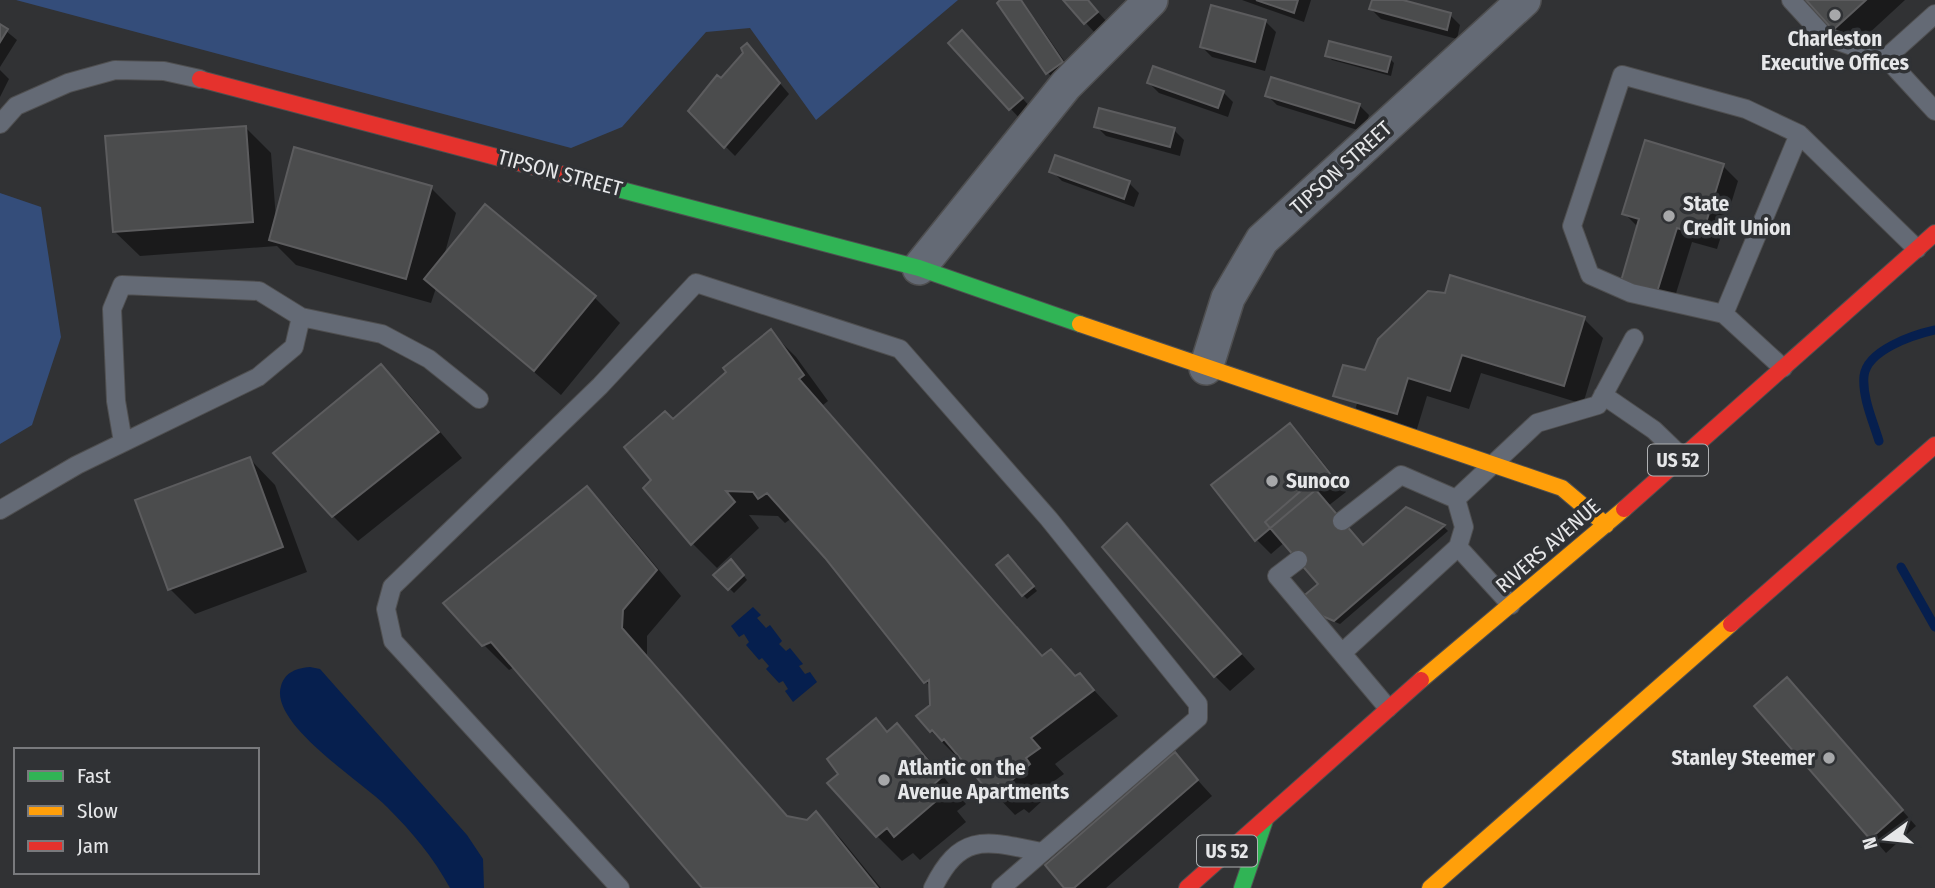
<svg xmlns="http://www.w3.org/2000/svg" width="1935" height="888" viewBox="0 0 1935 888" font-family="'Fira Sans Condensed',sans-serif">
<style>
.green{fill:#344d7a}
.water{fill:#061f4e}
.shadow{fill:#0007}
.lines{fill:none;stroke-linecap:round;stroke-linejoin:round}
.stream{stroke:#061f4e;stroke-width:9}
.building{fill:#4b4c4d;stroke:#5c5c5e;stroke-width:2}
.lane-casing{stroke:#4f4f50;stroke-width:20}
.street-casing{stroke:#4f4f50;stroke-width:36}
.fast-casing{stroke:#4f4f50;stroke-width:18}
.slow-casing{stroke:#4f4f50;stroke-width:18}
.jam-casing{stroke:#4f4f50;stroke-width:18}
.lane{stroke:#646a75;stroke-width:18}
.street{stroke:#646a75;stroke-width:33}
.fast{stroke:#30b455;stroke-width:16}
.slow{stroke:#ff9f0a;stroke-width:16}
.jam{stroke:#e5322d;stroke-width:16}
.poi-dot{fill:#a7a8aa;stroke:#303235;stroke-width:2.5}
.labels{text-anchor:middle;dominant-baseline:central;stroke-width:7;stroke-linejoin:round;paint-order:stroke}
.shield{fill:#303235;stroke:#afb1b3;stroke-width:2}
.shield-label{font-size:19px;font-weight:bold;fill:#e6e7e9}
.poi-label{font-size:21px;font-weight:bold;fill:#e6e7e9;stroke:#303235;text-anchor:start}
.street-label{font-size:21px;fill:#e6e7e9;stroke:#303235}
</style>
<rect width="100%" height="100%" fill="#313234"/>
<path class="green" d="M16 0H958L816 120 750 28 706 32 622 127 571 148Z
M0 193 41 207 61 337 32 425 0 444Z"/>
<path class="water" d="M753 607 761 615 757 618 766 628 770 625 782 641 779 644 786 651 790 648 803 664 799 666 805 674 810 672 817 682 793 702 785 691 788 689 783 681 779 683 766 669 769 666 762 658 759 660 746 645 749 642 744 634 739 637 731 626Z
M310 667 320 669 467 835 483 859 484 888H450C433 857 412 832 387 807 363 782 269 724 281 686 285 672 297 668 310 667Z"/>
<path class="shadow" d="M1003 0H1021L1024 3 1072 72 1058 83 1048 73Z
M1065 0H1087L1107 22 1095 33Z
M1242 0H1311L1304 22Z
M1373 0H1396L1450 15 1460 25 1457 39 1381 19 1371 9Z
M1808 0H1905L1853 48Z
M1266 22 1276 32 1265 71 1212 57 1202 47Z
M0 26 17 40 0 67Z
M972 42 1032 109 1020 119 951 43Z
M747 45 789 94 735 156 690 111 746 53Z
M1327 55 1390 59 1394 63 1391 76 1332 60Z
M0 70 9 79 0 97Z
M1149 83 1223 92 1233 102 1228 117 1159 93Z
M1267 95 1359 105 1369 115 1364 132 1277 105Z
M1096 126 1174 130 1184 140 1180 156 1106 136Z
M246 128 271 153 276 219 431 188 456 213 444 256 485 206 595 298 620 323 561 395 436 288 431 303 296 265 277 246 140 256 114 231Z
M1723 166 1738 181 1717 249 1692 242 1672 306 1637 295 1639 228 1624 213Z
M1052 171 1129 183 1139 193 1134 207 1062 181Z
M1584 319 1603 338 1583 404 1481 373 1469 409 1427 396 1416 432 1354 414 1366 372Z
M771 332 796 357 828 401 823 405 1044 657 1051 651 1077 677 1080 675 1118 716 1055 764 1064 774 1050 784 1054 790 1029 813 1024 809 1015 815 958 755 956 756 931 731V688L826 556 792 518 785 523 778 516 749 515 759 528 717 568 692 543 653 481 673 421Z
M381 366 406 391 462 458 358 541 333 516Z
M1290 425 1305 440 1346 492 1328 506 1363 547 1407 510 1444 527 1448 531 1340 624 1301 608 1321 584 1285 542 1271 554 1256 539Z
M250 459 275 485 307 572 195 614 170 589Z
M587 488 612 514 681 596 647 636V655L790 819 807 822 816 813 841 839 881 888H704L515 667 509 670 484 645Z
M1127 526 1255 669 1230 691 1215 676Z
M1013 561 1037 591 1027 599 1023 595Z
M736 566 747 580 734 593 716 575Z
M1787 679 1916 826 1886 853 1757 706Z
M876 720 889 733 897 726 922 751 966 804 957 811 966 822 920 860 913 853 902 861 877 836Z
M1175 755 1212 796 1106 888H1066Z"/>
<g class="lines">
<path class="stream" d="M1879 441C1873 421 1862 397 1864 376 1867 350 1913 335 1935 330
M1901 567 1935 627"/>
</g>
<path class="building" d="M1000 0H1021L1063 62 1046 74 997 3Z
M1063 0H1088L1098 12 1084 24Z
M1256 0H1298L1294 13Z
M1372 0H1403L1451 13 1447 30 1369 9Z
M1806 0H1866L1833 30Z
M1211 5 1266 20 1255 62 1200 47Z
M0 24 8 29 0 42Z
M962 30 1023 98 1009 110 948 43Z
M1329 41 1391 57 1387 72 1325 56Z
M747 43 780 83 724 148 688 111 717 75 721 78 743 53 741 48Z
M1153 66 1224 91 1218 108 1147 83Z
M1271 77 1360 104 1354 123 1265 96Z
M1099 108 1175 128 1170 147 1094 127Z
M246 126 253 222 113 232 105 136Z
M1645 140 1724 164 1702 236 1677 228 1657 292 1621 281 1639 219 1622 214Z
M294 147 432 186 406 279 269 240Z
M1055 155 1130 181 1124 199 1049 172Z
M485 204 596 296 534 371 424 279Z
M1450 275 1585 317 1564 386 1462 355 1450 391 1408 378 1397 414 1333 396 1343 365 1365 370 1378 339 1428 291 1445 293Z
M771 329 804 375 799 379 1042 656 1051 649 1075 676 1080 673 1094 690 1031 738 1040 748 1026 758 1030 764 1002 789 998 784 988 791 944 739 942 741 932 730 930 732 916 716 930 705 929 680 924 683 825 558 767 493 758 499 753 492 726 491 735 502 691 545 643 488 651 480 624 447 665 411 673 419 726 372 723 368Z
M381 364 439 432 332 517 273 453Z
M1290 423 1332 476 1255 541 1211 485Z
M250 457 283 547 168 590 135 500Z
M1310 483 1363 545 1406 507 1445 525 1334 621 1294 604 1318 584 1265 522Z
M587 486 657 570 623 610 622 628 787 816 807 820 816 811 878 888H702L491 642 482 646 443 603Z
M1127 523 1241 654 1214 677 1102 547Z
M1008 555 1034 586 1022 596 996 565Z
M731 559 744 575 728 590 713 575Z
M1787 677 1903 810 1870 839 1754 706Z
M876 718 887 732 897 723 942 777 933 785 942 796 894 837 887 828 876 837 827 783 838 774 827 759Z
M1175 752 1198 780 1074 888H1064L1045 865Z"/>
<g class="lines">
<defs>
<path id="lane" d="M1791 0 1824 36 1886 58 1935 111
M1886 58 1935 14
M0 124 16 106 68 83 115 70 164 71 200 79
M1724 314 1799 134
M301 317 382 334 429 359 479 399
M1783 368 1724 314 1631 293 1590 275 1572 226 1622 75 1746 109 1799 134 1917 249
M1603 395 1654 430 1682 457
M0 510 77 465 258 377 294 347 301 317 259 291 122 285 112 309 116 401 123 442
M1342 521 1401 475 1456 499 1537 423 1598 405 1634 338
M1458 547 1511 605
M1298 560 1277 576 1388 708
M1342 653 1458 547 1464 527 1456 499
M620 888 393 641 386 609 392 587 600 386 696 283 900 349 1049 519 1198 704V718L1001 888
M933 888C961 831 987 841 1041 852"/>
<path id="street" d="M919 268 1066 85 1151 0
M1206 368 1228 298 1262 240 1524 0"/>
<path id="fast" d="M595 183 919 268 1080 324
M1242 888 1265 820"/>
<path id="slow" d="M1080 324 1562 488 1606 525
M1421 680 1624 509
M1430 888 1731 624"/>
<path id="jam" d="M200 79 595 183
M1624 509 1935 233
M1731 624 1935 445
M1187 888 1421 680"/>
</defs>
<use href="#lane" class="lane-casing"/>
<use href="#street" class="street-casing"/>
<use href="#fast" class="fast-casing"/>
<use href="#slow" class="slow-casing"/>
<use href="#jam" class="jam-casing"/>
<use href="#lane" class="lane"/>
<use href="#street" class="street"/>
<use href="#fast" class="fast"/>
<use href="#slow" class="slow"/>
<use href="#jam" class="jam"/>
</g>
<g class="poi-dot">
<circle cx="1835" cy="15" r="7"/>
<circle cx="1669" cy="216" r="7"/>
<circle cx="1272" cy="481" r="7"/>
<circle cx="1829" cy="758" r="7"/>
<circle cx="884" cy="780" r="7"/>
</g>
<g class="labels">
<g class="shield">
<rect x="1648" y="444.5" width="60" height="31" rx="5"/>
<rect x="1197" y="835.5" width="60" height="31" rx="5"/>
</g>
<g class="shield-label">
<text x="1678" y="460">US 52</text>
<text x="1227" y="851">US 52</text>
</g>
<g class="poi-label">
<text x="1835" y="39" text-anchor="middle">Charleston<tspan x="1835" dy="24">Executive Offices</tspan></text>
<text x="1683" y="204">State<tspan x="1683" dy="24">Credit Union</tspan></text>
<text x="1286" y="481">Sunoco</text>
<text x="1815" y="758" text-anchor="end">Stanley Steemer</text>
<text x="898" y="768">Atlantic on the<tspan x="898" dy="24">Avenue Apartments</tspan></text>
</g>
<g class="street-label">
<text transform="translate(1341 168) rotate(-42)">TIPSON STREET</text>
<text transform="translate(560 173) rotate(15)">TIPSON STREET</text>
<text transform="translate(1548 546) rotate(-41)">RIVERS AVENUE</text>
</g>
</g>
<rect x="14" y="748" width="245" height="126" fill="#303235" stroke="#797a7d" stroke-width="2"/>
<rect x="28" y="771" width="35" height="10" fill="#30b455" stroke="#797a7d" stroke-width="2"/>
<text x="77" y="783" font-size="21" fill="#e6e7e9">Fast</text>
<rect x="28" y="806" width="35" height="10" fill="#ff9f0a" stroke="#797a7d" stroke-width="2"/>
<text x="77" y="818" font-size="21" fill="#e6e7e9">Slow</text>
<rect x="28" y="841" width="35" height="10" fill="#e5322d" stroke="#797a7d" stroke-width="2"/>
<text x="77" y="853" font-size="21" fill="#e6e7e9">Jam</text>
<g transform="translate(1886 839) rotate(255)" stroke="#303235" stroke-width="5" paint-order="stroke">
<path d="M0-5L12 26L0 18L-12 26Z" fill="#e6e7e9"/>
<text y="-10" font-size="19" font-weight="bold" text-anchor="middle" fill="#e6e7e9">N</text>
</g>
</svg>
